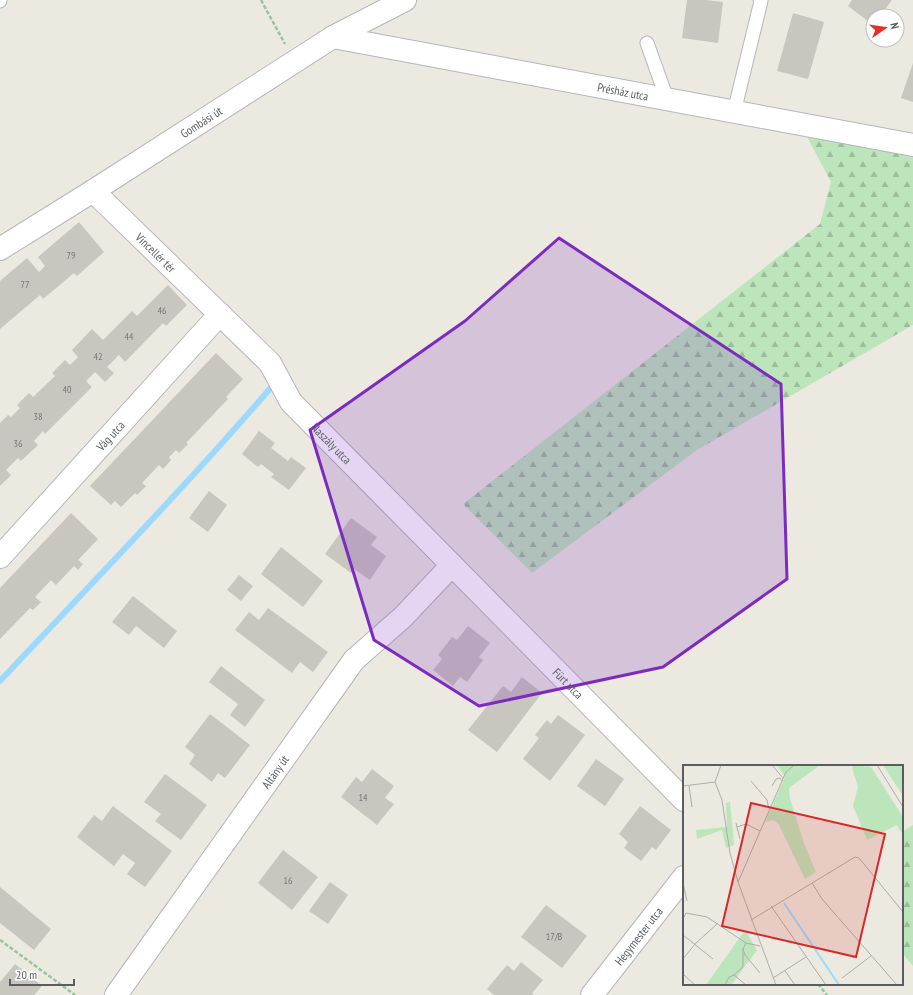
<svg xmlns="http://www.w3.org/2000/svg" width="913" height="995" viewBox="0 0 913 995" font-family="'PT Sans Narrow',sans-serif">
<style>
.forest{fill:url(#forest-firs)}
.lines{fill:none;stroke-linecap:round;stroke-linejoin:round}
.stream{stroke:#9dd9ff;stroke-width:6}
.building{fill:#c9c5bf}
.service-casing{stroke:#b3b6bb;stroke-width:15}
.minor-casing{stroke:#b3b6bb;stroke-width:24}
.path{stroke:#94c6a0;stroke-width:2.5;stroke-dasharray:4 2;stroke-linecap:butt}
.service{stroke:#fff;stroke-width:13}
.minor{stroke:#fff;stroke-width:22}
.marked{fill:#7b2cbf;fill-opacity:0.2;stroke:#7b2cbf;stroke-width:3;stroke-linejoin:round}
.labels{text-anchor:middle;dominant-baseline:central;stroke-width:3;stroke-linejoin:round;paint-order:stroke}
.number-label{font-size:10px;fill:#757778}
.street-label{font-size:12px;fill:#595d61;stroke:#fff}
.inset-river{fill:none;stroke:#9dd9ff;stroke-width:2}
.inset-road{fill:none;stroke:#adada9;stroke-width:1}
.view{fill:#d62828;fill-opacity:0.15;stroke:#d62828;stroke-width:2}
.inset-edge{fill:none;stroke:#595d61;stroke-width:2}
</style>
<defs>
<pattern id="forest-firs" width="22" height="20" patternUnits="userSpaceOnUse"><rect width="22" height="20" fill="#bde5bb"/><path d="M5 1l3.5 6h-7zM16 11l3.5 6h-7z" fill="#9dbd9b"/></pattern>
</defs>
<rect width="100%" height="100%" fill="#ece9e0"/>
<path class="forest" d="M805 133 913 154V325L697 450 532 573 463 504 820 224 831 182Z
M913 825V966L902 953V832Z"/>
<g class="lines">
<path class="stream" d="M0 681C92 583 186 486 274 384"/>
</g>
<path class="building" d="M687 0H706L723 2 718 43 682 38Z
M852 0H892L880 16H873V25L848 6Z
M793 13 824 22 808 79 777 71Z
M913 63V102L901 98Z
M79 222 104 252 77 276 74 273 43 299 40 295 0 329V281L27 258 39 272 45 266 38 257Z
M168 285 187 305 166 326 163 323 125 362 119 355 107 367 114 373 105 382 95 372 86 381 92 387 45 434 43 431 34 441 38 445 21 461 18 458 6 470 11 475 0 486V423L8 415 11 417 20 408 17 405 29 393 33 397 55 376 52 373 65 360 70 365 78 357 72 350 92 329 103 340 132 311 137 316Z
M216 353 243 379 226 397 228 399 186 443 188 444 179 453 176 450 169 457 171 460 163 469 159 465 142 483 146 486 137 495 135 493 121 507 115 501 111 505 90 486Z
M259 431 275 443 271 448 288 461 291 457 306 468 289 490 271 477 274 474 261 464 258 467 242 454Z
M209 491 227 505 208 532 189 518Z
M71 513 98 539 78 560 83 564 78 570 74 566 56 585 51 580 35 597 41 602 33 610 30 608 0 639V588Z
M351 518 377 537 371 545 386 556 370 580 354 569 351 573 325 554Z
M281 547 323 581 303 607 261 574Z
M239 575 253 586 241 601 227 590Z
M133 596 177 631 164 648 136 626 129 635 112 622Z
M268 608 328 652 313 672 300 662 292 673 235 630 249 612 259 620Z
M468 626 490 643 479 657 483 660 467 682 460 677 453 686 433 670 442 659 438 655 452 637 457 640Z
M221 666 265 700 245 727 230 715 238 704 209 682Z
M522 677 542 693 497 752 468 730 503 686 511 692Z
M210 714 250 745 225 778 218 773 212 782 189 764 195 755 185 747Z
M558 715 585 735 550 781 523 759 539 738 535 735 547 720 551 724Z
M596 759 624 779 605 806 577 786Z
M372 769 394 786 385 798 394 804 377 825 341 797 356 777 362 782Z
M165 774 207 805 181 840 155 821 161 814 144 802Z
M113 806 172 851 145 887 127 874 135 863 123 854 114 866 77 837 94 815 102 821Z
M640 806 671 830 656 850 652 847 641 861 624 848 628 842 619 834Z
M283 850 318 877 292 910 258 883Z
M330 882 348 895 328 924 309 911Z
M0 887 51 929 34 950 0 923Z
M546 905 587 936 562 968 521 937Z
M521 962 543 980 532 993 534 995H494L487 989 507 965 514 971Z
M15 964 42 986 34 995H0V982Z"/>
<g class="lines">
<defs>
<path id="service" d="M0 1V0
M647 43 667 99
M734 112 761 1 760 0"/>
<g id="minor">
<path id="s1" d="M333 37 913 145"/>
<path id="s2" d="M93 191 270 363 291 402 684 800"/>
<path id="s3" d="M0 249 93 191 333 37 405 0"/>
<path id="s4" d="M0 557 220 314"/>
<path id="s5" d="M116 995 354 660 403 617 452 565"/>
<path id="s6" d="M592 995 684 877"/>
</g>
</defs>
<use href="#service" class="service-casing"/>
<use href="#minor" class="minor-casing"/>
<path class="path" d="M261 0 285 44
M0 940 75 995
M818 984 827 995"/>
<use href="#service" class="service"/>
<use href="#minor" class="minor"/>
</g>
<path class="marked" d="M559 238 781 384 787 579 663 667 479 706 374 640 310 430 465 321Z"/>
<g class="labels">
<g class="number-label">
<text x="71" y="255">79</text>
<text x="25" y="284">77</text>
<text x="162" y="310">46</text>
<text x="129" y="336">44</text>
<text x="98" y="356">42</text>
<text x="67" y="389">40</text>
<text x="38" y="416">38</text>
<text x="18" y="443">36</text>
<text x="363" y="797">14</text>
<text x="288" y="880">16</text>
<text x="554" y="936">17/B</text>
</g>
<g class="street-label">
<text stroke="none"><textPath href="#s1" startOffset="295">Présház utca</textPath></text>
<text stroke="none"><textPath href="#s3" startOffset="238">Gombási út</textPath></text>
<text stroke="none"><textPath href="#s2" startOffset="88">Vincellér tér</textPath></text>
<text stroke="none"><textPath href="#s4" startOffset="164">Vág utca</textPath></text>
<text stroke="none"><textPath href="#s2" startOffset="349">Naszály utca</textPath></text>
<text stroke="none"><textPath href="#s2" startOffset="686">Fürt utca</textPath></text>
<text stroke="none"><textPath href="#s5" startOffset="274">Altány út</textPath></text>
<text stroke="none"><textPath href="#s6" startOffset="75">Hegymester utca</textPath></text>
</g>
</g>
<g transform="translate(683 765)">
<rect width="220" height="220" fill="#ece9e0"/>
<path d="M200 0H220V31L215 23Z" fill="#bde5bb"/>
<path d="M119 0H137L106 23 107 34 122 81 133 107 122 114 95 58 90 55 82 57 102 12ZM171 0 188 2 220 52V70L214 60 184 75 170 41 175 22 169 3ZM47 37 51 80 43 83 39 65 14 74 13 65 44 62 43 38ZM62 165 74 185 48 220H23Z" fill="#bde5bb"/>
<path d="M94 0H119L102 12Z" fill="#bde5bb"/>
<path class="inset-river" d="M101 138 156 220"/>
<path class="inset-road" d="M38 0 32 17 39 35 47 88 55 117 93 220M89 0 100 13M194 0 220 42M68 16 84 35 86 44M0 21 32 17M6 21 9 42M89 21 93 14 97 13 99 16M53 58 57 74M54 62 63 59 77 66M55 117 103 7 111 0M0 118 4 136M129 118 139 134 214 220M88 141 143 220M0 154 3 148 24 152 63 178 77 181M68 155 172 92 176 93 220 147M0 170 30 194M63 178 60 184 62 190 77 208M0 194 12 179 35 158M102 206 112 220M0 209 12 220M51 210 60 202V184M90 213 123 192M159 213 188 191M42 220 46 212 51 210 63 220"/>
<path class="view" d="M68 38 202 69 173 192 39 161Z"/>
<rect width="220" height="220" class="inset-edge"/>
</g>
<g transform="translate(885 28) rotate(77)"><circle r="19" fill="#ffffff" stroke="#bdbec0"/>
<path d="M0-3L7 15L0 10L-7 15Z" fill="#eb2d27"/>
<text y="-6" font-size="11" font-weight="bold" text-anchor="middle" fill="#595d61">N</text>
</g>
<path d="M10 979v6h64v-6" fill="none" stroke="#595d61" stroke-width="2"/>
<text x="16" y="979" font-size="12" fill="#595d61" stroke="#ffffff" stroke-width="3" paint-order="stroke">20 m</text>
</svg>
